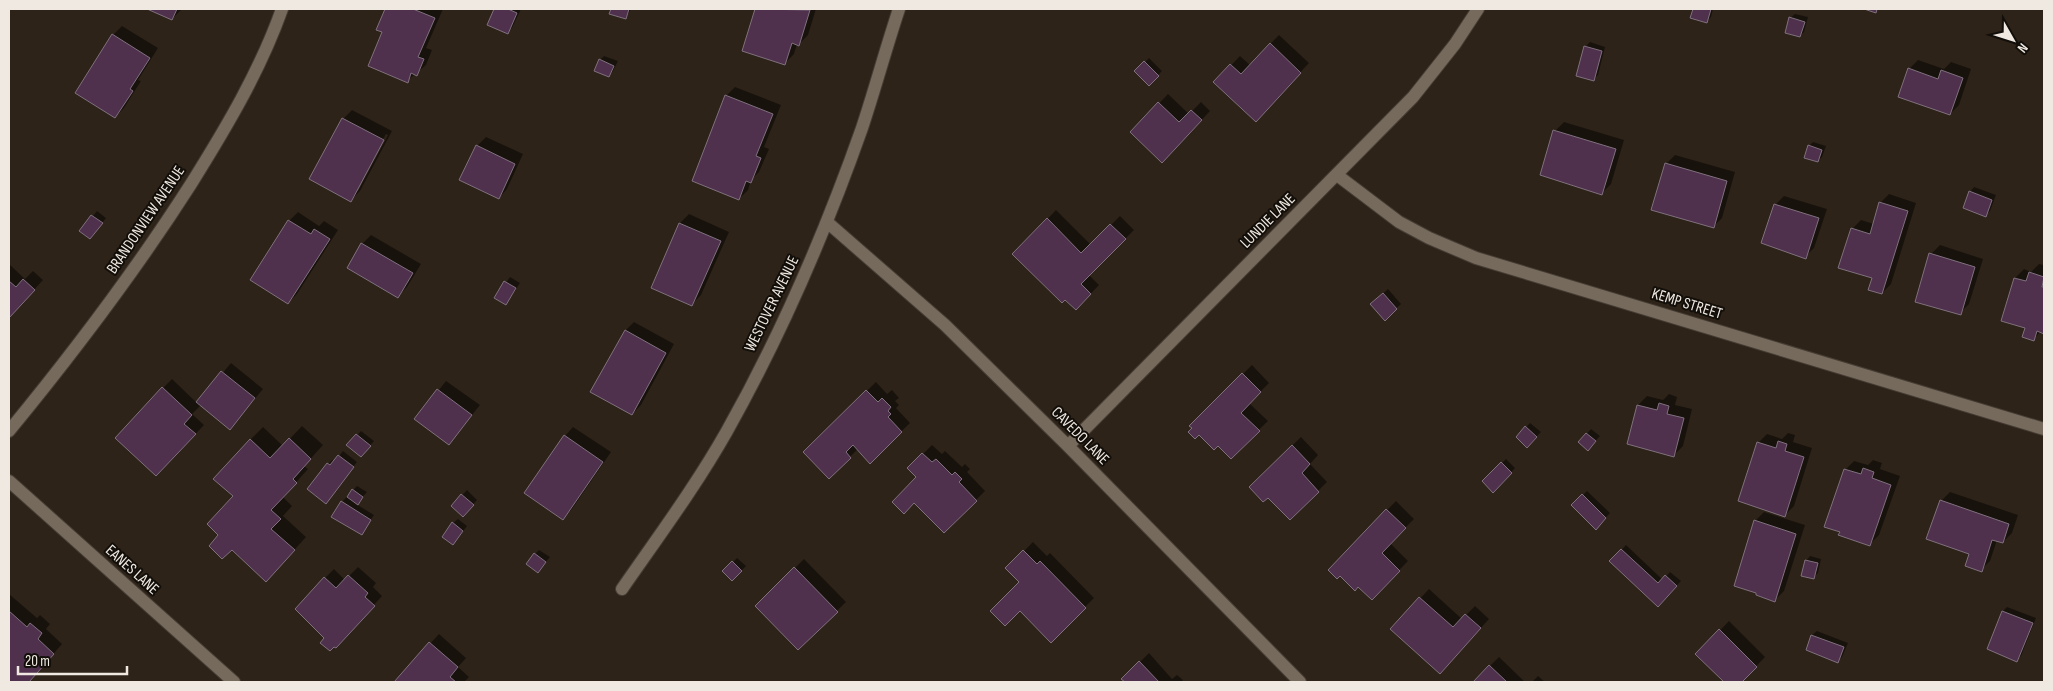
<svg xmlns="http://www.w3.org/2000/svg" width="2053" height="691" viewBox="0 0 2053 691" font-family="'Sofia Sans Condensed',sans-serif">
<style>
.shadow{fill:#0007;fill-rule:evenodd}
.building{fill:#4f304d;stroke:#7f717e}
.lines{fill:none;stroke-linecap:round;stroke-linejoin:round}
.minor-casing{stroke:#463d34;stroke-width:14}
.tertiary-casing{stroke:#463d34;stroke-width:14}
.minor{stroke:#766a5c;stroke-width:12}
.tertiary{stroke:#766a5c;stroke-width:12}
.labels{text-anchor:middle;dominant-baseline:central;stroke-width:4;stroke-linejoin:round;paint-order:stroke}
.street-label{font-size:16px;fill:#f0e9e1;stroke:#120e09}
</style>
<rect width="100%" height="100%" fill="#2e2318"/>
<path class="shadow" d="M150 9H182L172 19Z
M386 9H443L426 48 432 50 426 65 407 81 383 31 378 29Z
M495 9H521L512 28 508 32 488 24Z
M612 9H631L626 18 611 13Z
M756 9H816L808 35 799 44H797L794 54 785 63 743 50Z
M1694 9H1713L1711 17 1706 22 1692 17Z
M1795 14 1808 17 1804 32 1800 36 1790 18Z
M122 26 158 48 138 80 141 81 124 108 115 117 77 93 113 35Z
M1279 35 1309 63 1264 111 1215 82 1240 56 1250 65Z
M1590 42 1605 47 1598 75 1593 80 1585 47Z
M604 56 618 61 613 71 609 76 600 60Z
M1149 58 1162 71 1149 84 1136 71Z
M1918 60 1944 69 1951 62 1971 69 1959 105 1950 114 1909 69Z
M735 87 781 105 764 147 769 149 759 172 751 180 748 190 739 199 726 96Z
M1168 94 1189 114 1201 102 1210 111 1171 153 1132 132Z
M352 110 392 131 360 191 351 200 343 119ZM386 134 388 135 358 191H355Z
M1564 122 1624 140 1611 184 1602 193 1555 131Z
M486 137 523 154 507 189 499 198 477 146Z
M1813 142 1826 146 1822 157 1818 161 1809 146Z
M1675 155 1735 172 1722 218 1713 227 1666 164Z
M1974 187 1996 195 1990 211 1986 215 1970 192Z
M1889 194 1916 203 1891 284 1882 293 1852 229 1861 220 1874 224 1880 203Z
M1784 196 1827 209 1814 248 1805 257 1775 205Z
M1056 210 1091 245 1120 216 1134 230 1089 275 1099 285 1076 309 1014 254Z
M97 211 106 218 94 233 81 231Z
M298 212 319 226 324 221 338 230 297 294 288 303 289 221Z
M689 214 729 232 701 295 692 304 652 287 680 223Z
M371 235 421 264 407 287 398 296 362 244Z
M1940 245 1983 259 1969 304 1960 313 1931 254Z
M9 264 25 279 33 271 43 280 9 317Z
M2039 264 2044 265V332L2041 331 2034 339 2027 327 2002 320 2015 278 2024 269 2031 272Z
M510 277 520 283 506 304 496 298Z
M1388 289 1401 304 1385 319 1376 300Z
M634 322 674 344 641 405 632 414 626 330Z
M231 363 263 389 230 428 201 405 192 414 204 425 165 466 163 388 172 379 197 403Z
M1252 365 1269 383 1249 403 1268 421 1231 457 1218 444 1199 434 1191 426Z
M446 381 480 405 449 444 416 419Z
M876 382 887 394 892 390 899 398 895 401 899 405 896 408 910 423 870 462 858 449 829 477 805 452Z
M1669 394 1677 397 1675 405 1692 409 1683 446 1674 455 1638 405 1647 396 1663 400Z
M1530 423 1541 432 1527 446 1517 437Z
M302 426 323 445 304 466 308 469 283 497 292 506 283 516 306 537 279 567 220 535 234 496 250 440 263 427 283 446Z
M573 427 611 452 572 509 563 518 565 436Z
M1591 429 1600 436 1588 449 1580 442Z
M361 431 374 441 365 451 348 445Z
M1788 433 1795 435 1793 442 1812 448 1794 506 1785 515 1758 443 1767 434 1782 439Z
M1301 437 1318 455 1310 464 1327 482 1290 519 1268 496 1250 487Z
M932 445 942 454 945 451 962 467 965 464 970 469 967 472 985 491 944 532 918 477 909 468Z
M343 451 357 462 330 498 328 464 332 460 335 461Z
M1506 459 1515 468 1493 491 1484 481Z
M1873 460 1882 463 1880 469 1900 476 1879 535 1870 544 1845 470 1854 461 1868 465Z
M357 486 367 492 356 504 374 515 361 534 342 502Z
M467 490 477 500 467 511 452 506Z
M1587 491 1610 513 1596 528 1573 505Z
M1950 492 2018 515 2012 533 2003 542 1997 540 1990 561 1981 570 1941 501Z
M1396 501 1414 519 1390 543 1408 561 1372 598 1387 510Z
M1764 512 1805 525 1784 591 1775 600 1755 521Z
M458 519 467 526 457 539 453 523Z
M1033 542 1047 556 1050 553 1094 598 1051 641 1021 582 1007 568Z
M1626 545 1663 580 1670 572 1681 581 1658 605 1611 561Z
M539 550 550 557 538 571 535 554Z
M1810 556 1821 559 1818 573 1813 578 1806 561Z
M737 558 746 566 732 580 724 571Z
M804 559 846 602 798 649 757 606Z
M358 567 376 583 373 587 382 596 344 638H326L325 578 334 569 345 580Z
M1429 589 1462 619 1475 606 1489 619 1449 663 1392 629Z
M9 594 37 618 40 615 50 624 46 629 62 644 29 682H9Z
M2007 607 2036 618 2021 656 2017 660 2003 611Z
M1729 621 1765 657 1741 682H1726L1697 654Z
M1817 631 1848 643 1842 657 1838 661 1807 650 1812 635Z
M439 634 466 658 458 667 469 677 464 682H395Z
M1149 653 1172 679 1177 675 1183 680 1181 682H1127L1123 679Z
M1499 657 1525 682H1474Z
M1538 676 1545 682H1532Z"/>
<path class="building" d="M147 9H177L172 20Z
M385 9H413L435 18 418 57 424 59 417 76 411 73 408 83 368 66 382 32 376 30Z
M494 9H508L517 13 508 34 487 25Z
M611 9H629L626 19 609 14Z
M755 9 810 10 799 46 792 43 785 65 742 51Z
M1693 9H1711L1707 23 1690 18Z
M1864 9H1877L1876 13Z
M1789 17 1805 22 1800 37 1785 33Z
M112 34 150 58 130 89 133 91 115 118 75 93Z
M1270 43 1301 73 1256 122 1213 82 1230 64 1241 74Z
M1584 46 1602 51 1594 81 1576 76Z
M599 59 614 66 609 77 594 71Z
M1144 61 1159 76 1149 86 1134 71Z
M1908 68 1938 79 1941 70 1963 78 1950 115 1898 97Z
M725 95 773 114 756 156 761 158 751 183 746 181 739 200 692 181Z
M1158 102 1179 122 1191 110 1202 120 1162 163 1130 132Z
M342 118 384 140 351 202 309 179Z
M1553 130 1616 149 1602 195 1540 175Z
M476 145 515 164 499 199 459 180Z
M1808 145 1822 150 1818 162 1804 158Z
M1665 163 1727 181 1714 228 1651 210Z
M1969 191 1992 200 1986 217 1963 208Z
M1879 202 1908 211 1882 294 1868 290 1872 278 1838 268 1851 228 1870 234Z
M1774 204 1819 218 1806 259 1761 243Z
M91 215 103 223 90 239 79 231Z
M1047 218 1081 253 1110 224 1126 239 1081 284 1091 294 1076 310 1065 300 1062 303 1012 254Z
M288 220 311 234 314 229 330 239 288 304 250 280Z
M679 223 721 241 692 306 651 288Z
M361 243 413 273 398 298 347 268Z
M1929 253 1975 267 1961 315 1915 302Z
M2029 272 2044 277 2042 287H2044V334L2037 331 2034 341 2022 337 2025 328 2001 321 2014 278 2026 281Z
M23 279 35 290 9 318V281L16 287Z
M504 281 516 288 506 305 494 298Z
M1383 293 1397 309 1385 321 1370 304Z
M625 330 666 353 632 415 590 392Z
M221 371 255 398 230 430 196 402Z
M1242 373 1261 392 1241 413 1260 431 1231 459 1218 446 1214 450 1199 435 1195 439 1188 432 1192 428 1189 426Z
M162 387 192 415 184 424 196 434 156 476 115 438Z
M437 389 472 415 449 445 414 419Z
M866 390 878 402 882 398 891 407 888 411 891 414 888 417 902 432 870 464 853 445 846 452 851 458 829 479 803 452Z
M1659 403 1669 406 1667 414 1684 418 1674 457 1627 444 1637 405 1657 410Z
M1525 426 1537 437 1527 448 1516 437Z
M1586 433 1596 441 1588 451 1578 442Z
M356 434 371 446 361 457 346 445Z
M564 435 603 462 563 520 524 493Z
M289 438 311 459 293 479 297 483 271 510 281 519 271 529 295 550 266 582 232 550 222 559 209 546 218 535 207 524 233 496 213 479 250 439 270 458Z
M1778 441 1787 444 1785 451 1804 457 1785 517 1738 501 1757 442 1776 448Z
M1292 445 1310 464 1302 473 1319 492 1290 520 1268 498 1263 502 1249 487Z
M922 453 932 462 936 459 952 475 955 472 962 479 959 482 977 501 944 533 914 503 904 514 892 502 916 477 907 468Z
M338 455 354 467 326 504 307 489 327 463 330 465Z
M1501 462 1512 473 1493 493 1482 481Z
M1863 468 1874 472 1872 478 1891 485 1870 546 1838 535 1840 532 1824 527 1844 469 1861 474Z
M352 489 363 497 358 505 347 497Z
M461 494 474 505 463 517 451 506Z
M1582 494 1606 518 1596 530 1571 505Z
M1940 500 2009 524 2003 543 1992 540 1982 572 1965 566 1969 554 1926 539Z
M341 501 371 520 362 535 331 517Z
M1386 509 1406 528 1382 553 1400 571 1372 600 1358 587 1355 591 1340 576 1337 579 1328 570Z
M1754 520 1796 534 1775 602 1756 595V593L1734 586Z
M452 522 463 531 453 545 442 537Z
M1621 549 1658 583 1665 575 1677 586 1658 607 1609 561Z
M1023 550 1037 564 1040 561 1086 608 1051 643 1020 611 1005 626 990 611 1019 582 1005 568Z
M534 553 546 562 538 573 526 564Z
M1805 560 1818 563 1814 579 1801 576Z
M732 561 742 571 732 581 722 571Z
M794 567 838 612 798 650 755 606Z
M348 575 368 593 365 597 375 606 336 648 334 647 330 651 320 643 324 638 295 609 324 577 336 588Z
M1419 597 1453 627 1465 614 1481 628 1440 674 1390 629Z
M9 611 27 627 30 623 42 633 38 639 54 654 29 682H9Z
M2002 611 2033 623 2017 662 1987 649Z
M1719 629 1757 667 1742 682H1724L1695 654Z
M1811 635 1844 647 1838 663 1806 650Z
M429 642 458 667 450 677 456 682H394Z
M1139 661 1159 682H1125L1121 679Z
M1489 665 1507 682H1473Z"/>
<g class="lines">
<defs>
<path id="minor" d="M1337 175 1399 222 1429 238 1476 258 2044 429
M827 222 945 325 1068 446 1300 682
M9 431C74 352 136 270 191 184 226 128 260 71 282 9
M1068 446 1413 97 1455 44 1478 9
M622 589C658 537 696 486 727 431 781 335 825 233 862 128 875 89 886 48 899 9"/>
<path id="tertiary" d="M9 481 234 682"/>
</defs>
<use href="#minor" class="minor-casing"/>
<use href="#tertiary" class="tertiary-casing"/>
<use href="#minor" class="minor"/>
<use href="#tertiary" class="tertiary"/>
</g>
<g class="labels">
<g class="street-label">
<text transform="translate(146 220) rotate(-56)">BRANDONVIEW AVENUE</text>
<text transform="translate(1268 221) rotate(-45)">LUNDIE LANE</text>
<text transform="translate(772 304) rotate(-64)">WESTOVER AVENUE</text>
<text transform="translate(1687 304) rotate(17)">KEMP STREET</text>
<text transform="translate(1080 436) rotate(45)">CAVEDO LANE</text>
<text transform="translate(132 570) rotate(42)">EANES LANE</text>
</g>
</g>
<rect width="2053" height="691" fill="none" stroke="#f0e9e1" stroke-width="20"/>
<g transform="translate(2013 40) rotate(129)" stroke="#120e09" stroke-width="4" paint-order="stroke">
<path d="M0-4L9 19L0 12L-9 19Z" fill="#f0e9e1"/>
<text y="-8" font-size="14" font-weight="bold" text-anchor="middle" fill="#f0e9e1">N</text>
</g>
<path d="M18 666v8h109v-8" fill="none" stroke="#f0e9e1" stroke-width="2.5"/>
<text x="25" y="666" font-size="15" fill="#f0e9e1" stroke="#120e09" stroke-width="4" paint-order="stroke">20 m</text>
</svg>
